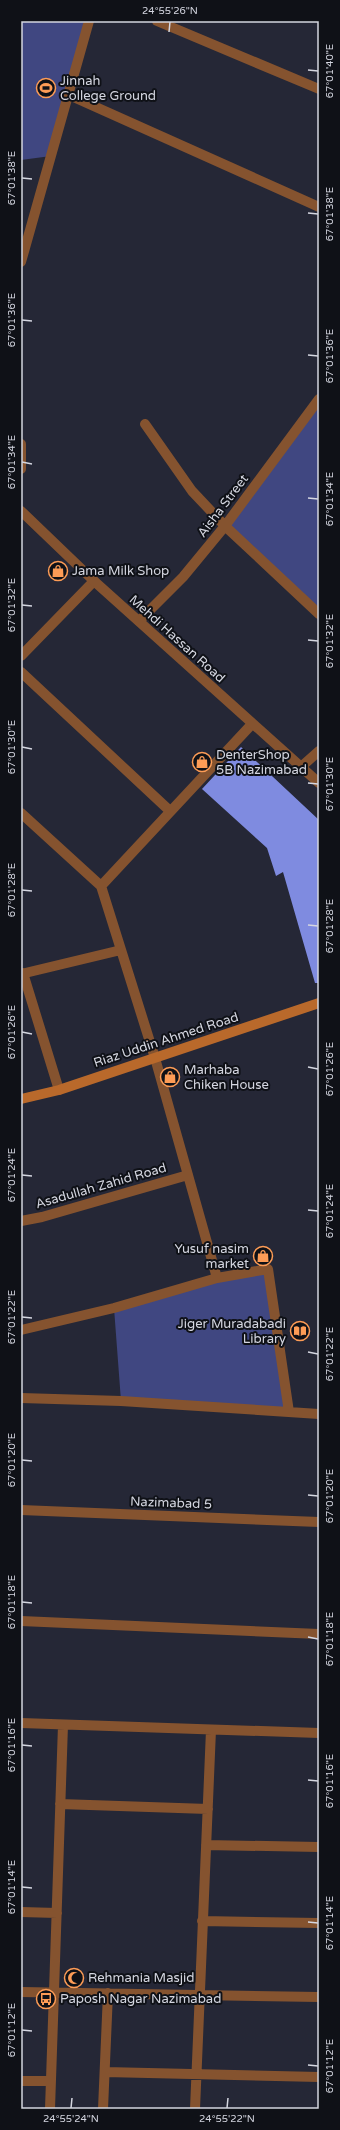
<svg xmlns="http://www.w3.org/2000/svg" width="340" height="2130" viewBox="0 0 340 2130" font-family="'Varela Round',sans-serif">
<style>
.green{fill:#404781}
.building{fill:#7f8be0}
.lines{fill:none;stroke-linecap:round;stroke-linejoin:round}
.minor{stroke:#85532f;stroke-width:10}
.tertiary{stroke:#85532f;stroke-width:10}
.secondary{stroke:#b9692b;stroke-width:10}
.ticks{fill:none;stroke:#d4d6e0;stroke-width:1.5}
.labels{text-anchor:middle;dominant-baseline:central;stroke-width:4;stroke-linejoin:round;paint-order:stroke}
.poi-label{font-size:13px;fill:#d4d6e0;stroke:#0f1117;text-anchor:start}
.street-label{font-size:13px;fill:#d4d6e0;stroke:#0f1117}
.neatline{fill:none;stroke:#d4d6e0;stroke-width:1.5}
.ticks-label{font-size:10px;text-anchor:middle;fill:#d4d6e0}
</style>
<rect width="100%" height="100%" fill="#252736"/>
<path class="green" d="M21 21H89L51 156 21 160Z
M319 399V614L225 526Z
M269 1271 289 1412 121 1401 114 1308 217 1278Z"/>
<path class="building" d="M241 747 319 820V983H315L283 872 276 876 267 848 202 789Z"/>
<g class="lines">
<path class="minor" d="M157 21 319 89
M69 95 319 207
M145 424 192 491 225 526 319 614
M139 621 183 577 225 526 319 399
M21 656 94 581
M21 672 170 811
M301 767 319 751
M21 813 101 886
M23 973 59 1090
M21 974 121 950
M21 1221 42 1217 188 1175
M217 1278 155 1058 101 886 252 724
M21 1330 114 1308 217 1278 268 1269 289 1412
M21 1398 121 1401 319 1414
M21 1510 319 1522
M21 1621 319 1634
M21 1723 319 1733
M60 1804 208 1809
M206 1845 319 1847
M21 1912 57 1913
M202 1921 319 1923
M21 1992 319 1997
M105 2072 319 2077
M21 2081H51
M50 2109 63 1725
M103 2109 108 1993
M195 2109 211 1730"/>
<path class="tertiary" d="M21 262 89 21
M21 444V469
M21 511 94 581 319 783"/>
<path class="secondary" d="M21 1099 59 1090 319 1003"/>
</g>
<path class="ticks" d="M169 32 170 22M308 70 318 71M22 178 32 179M308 213 318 214M22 320 32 321M308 355 318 356M22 462 32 464M308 498 318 499M22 605 32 606M308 640 318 641M22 747 32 749M308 783 318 784M22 890 32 891M308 925 318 926M22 1032 32 1034M308 1067 318 1069M22 1175 32 1176M308 1210 318 1211M22 1317 32 1318M308 1352 318 1354M22 1460 32 1461M308 1495 318 1496M22 1602 32 1603M308 1637 318 1639M22 1745 32 1746M308 1780 318 1781M22 1887 32 1888M308 1922 318 1923M22 2030 32 2031M308 2065 318 2066M71 2108 72 2098M227 2108 228 2098"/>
<defs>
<symbol id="stadium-ring" viewBox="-11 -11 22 22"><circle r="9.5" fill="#0f1117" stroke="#fd9c56" stroke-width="1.5"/><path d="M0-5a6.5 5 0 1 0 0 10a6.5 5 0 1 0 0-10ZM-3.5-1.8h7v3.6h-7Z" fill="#fd9c56"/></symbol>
<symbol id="shop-ring" viewBox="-11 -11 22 22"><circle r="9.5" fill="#0f1117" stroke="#fd9c56" stroke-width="1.5"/><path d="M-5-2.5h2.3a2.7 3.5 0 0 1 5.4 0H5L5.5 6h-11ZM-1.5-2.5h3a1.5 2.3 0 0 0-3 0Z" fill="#fd9c56"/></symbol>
<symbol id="library-ring" viewBox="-11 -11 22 22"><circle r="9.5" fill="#0f1117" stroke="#fd9c56" stroke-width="1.5"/><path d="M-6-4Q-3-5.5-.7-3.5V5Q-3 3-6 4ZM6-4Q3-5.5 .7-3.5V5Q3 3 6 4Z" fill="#fd9c56"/></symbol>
<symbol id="mosque-ring" viewBox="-11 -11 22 22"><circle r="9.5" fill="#0f1117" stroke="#fd9c56" stroke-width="1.5"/><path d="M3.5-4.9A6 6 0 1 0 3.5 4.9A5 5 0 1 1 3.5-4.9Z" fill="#fd9c56"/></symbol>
<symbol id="bus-ring" viewBox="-11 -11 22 22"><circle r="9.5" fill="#0f1117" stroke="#fd9c56" stroke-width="1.5"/><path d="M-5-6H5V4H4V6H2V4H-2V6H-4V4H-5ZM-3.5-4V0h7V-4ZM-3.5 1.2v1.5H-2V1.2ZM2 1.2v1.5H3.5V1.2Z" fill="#fd9c56"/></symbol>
</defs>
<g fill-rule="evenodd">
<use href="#stadium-ring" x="35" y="77" width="22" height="22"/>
<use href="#shop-ring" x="47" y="560" width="22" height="22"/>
<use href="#shop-ring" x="191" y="751" width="22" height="22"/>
<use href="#shop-ring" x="159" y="1066" width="22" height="22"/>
<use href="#shop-ring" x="252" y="1245" width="22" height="22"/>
<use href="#library-ring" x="289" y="1320" width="22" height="22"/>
<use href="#mosque-ring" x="63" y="1967" width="22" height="22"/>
<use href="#bus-ring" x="35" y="1988" width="22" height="22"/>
</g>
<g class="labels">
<g class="poi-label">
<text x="60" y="81">Jinnah<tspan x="60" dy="15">College Ground</tspan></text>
<text x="72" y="571">Jama Milk Shop</text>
<text x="216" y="755">DenterShop<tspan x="216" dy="15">5B Nazimabad</tspan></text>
<text x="184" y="1070">Marhaba<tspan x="184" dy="15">Chiken House</tspan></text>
<text x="249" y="1249" text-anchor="end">Yusuf nasim<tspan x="249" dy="15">market</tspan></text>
<text x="286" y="1324" text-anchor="end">Jiger Muradabadi<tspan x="286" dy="15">Library</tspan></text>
<text x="88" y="1978">Rehmania Masjid</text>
<text x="60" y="1999">Paposh Nagar Nazimabad</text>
</g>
<g class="street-label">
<text transform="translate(223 506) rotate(-53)">Aisha Street</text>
<text transform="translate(177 639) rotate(42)">Mehdi Hassan Road</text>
<text transform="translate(166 1040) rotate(-18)">Riaz Uddin Ahmed Road</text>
<text transform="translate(101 1186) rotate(-16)">Asadullah Zahid Road</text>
<text transform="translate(171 1503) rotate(2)">Nazimabad 5</text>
</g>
</g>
<rect width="340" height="2130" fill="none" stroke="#0f1117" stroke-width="44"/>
<rect x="22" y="22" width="296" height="2086" class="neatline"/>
<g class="ticks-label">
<text x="170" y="14">24°55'26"N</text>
<text transform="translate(329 71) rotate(-90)" y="4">67°01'40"E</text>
<text transform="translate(11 178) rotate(-90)" y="4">67°01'38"E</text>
<text transform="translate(329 214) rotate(-90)" y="4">67°01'38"E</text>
<text transform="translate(11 320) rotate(-90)" y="4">67°01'36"E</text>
<text transform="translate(329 356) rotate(-90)" y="4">67°01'36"E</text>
<text transform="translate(11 462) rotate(-90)" y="4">67°01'34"E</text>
<text transform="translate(329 499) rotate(-90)" y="4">67°01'34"E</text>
<text transform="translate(11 605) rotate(-90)" y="4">67°01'32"E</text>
<text transform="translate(329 641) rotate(-90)" y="4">67°01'32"E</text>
<text transform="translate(11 747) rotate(-90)" y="4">67°01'30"E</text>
<text transform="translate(329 784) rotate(-90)" y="4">67°01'30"E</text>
<text transform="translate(11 890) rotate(-90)" y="4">67°01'28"E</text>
<text transform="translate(329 926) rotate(-90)" y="4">67°01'28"E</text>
<text transform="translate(11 1032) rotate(-90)" y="4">67°01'26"E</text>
<text transform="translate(329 1069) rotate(-90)" y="4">67°01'26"E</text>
<text transform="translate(11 1175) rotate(-90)" y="4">67°01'24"E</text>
<text transform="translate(329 1211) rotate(-90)" y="4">67°01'24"E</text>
<text transform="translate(11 1317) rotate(-90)" y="4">67°01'22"E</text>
<text transform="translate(329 1354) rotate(-90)" y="4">67°01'22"E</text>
<text transform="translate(11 1460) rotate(-90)" y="4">67°01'20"E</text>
<text transform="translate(329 1496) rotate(-90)" y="4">67°01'20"E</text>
<text transform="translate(11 1602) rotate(-90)" y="4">67°01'18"E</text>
<text transform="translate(329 1639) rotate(-90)" y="4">67°01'18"E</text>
<text transform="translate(11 1745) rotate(-90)" y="4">67°01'16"E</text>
<text transform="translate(329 1781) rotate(-90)" y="4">67°01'16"E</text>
<text transform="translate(11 1887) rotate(-90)" y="4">67°01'14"E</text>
<text transform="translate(329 1923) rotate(-90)" y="4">67°01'14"E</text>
<text transform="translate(11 2030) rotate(-90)" y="4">67°01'12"E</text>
<text transform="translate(329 2066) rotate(-90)" y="4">67°01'12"E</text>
<text x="71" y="2122">24°55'24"N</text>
<text x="227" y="2122">24°55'22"N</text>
</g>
</svg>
